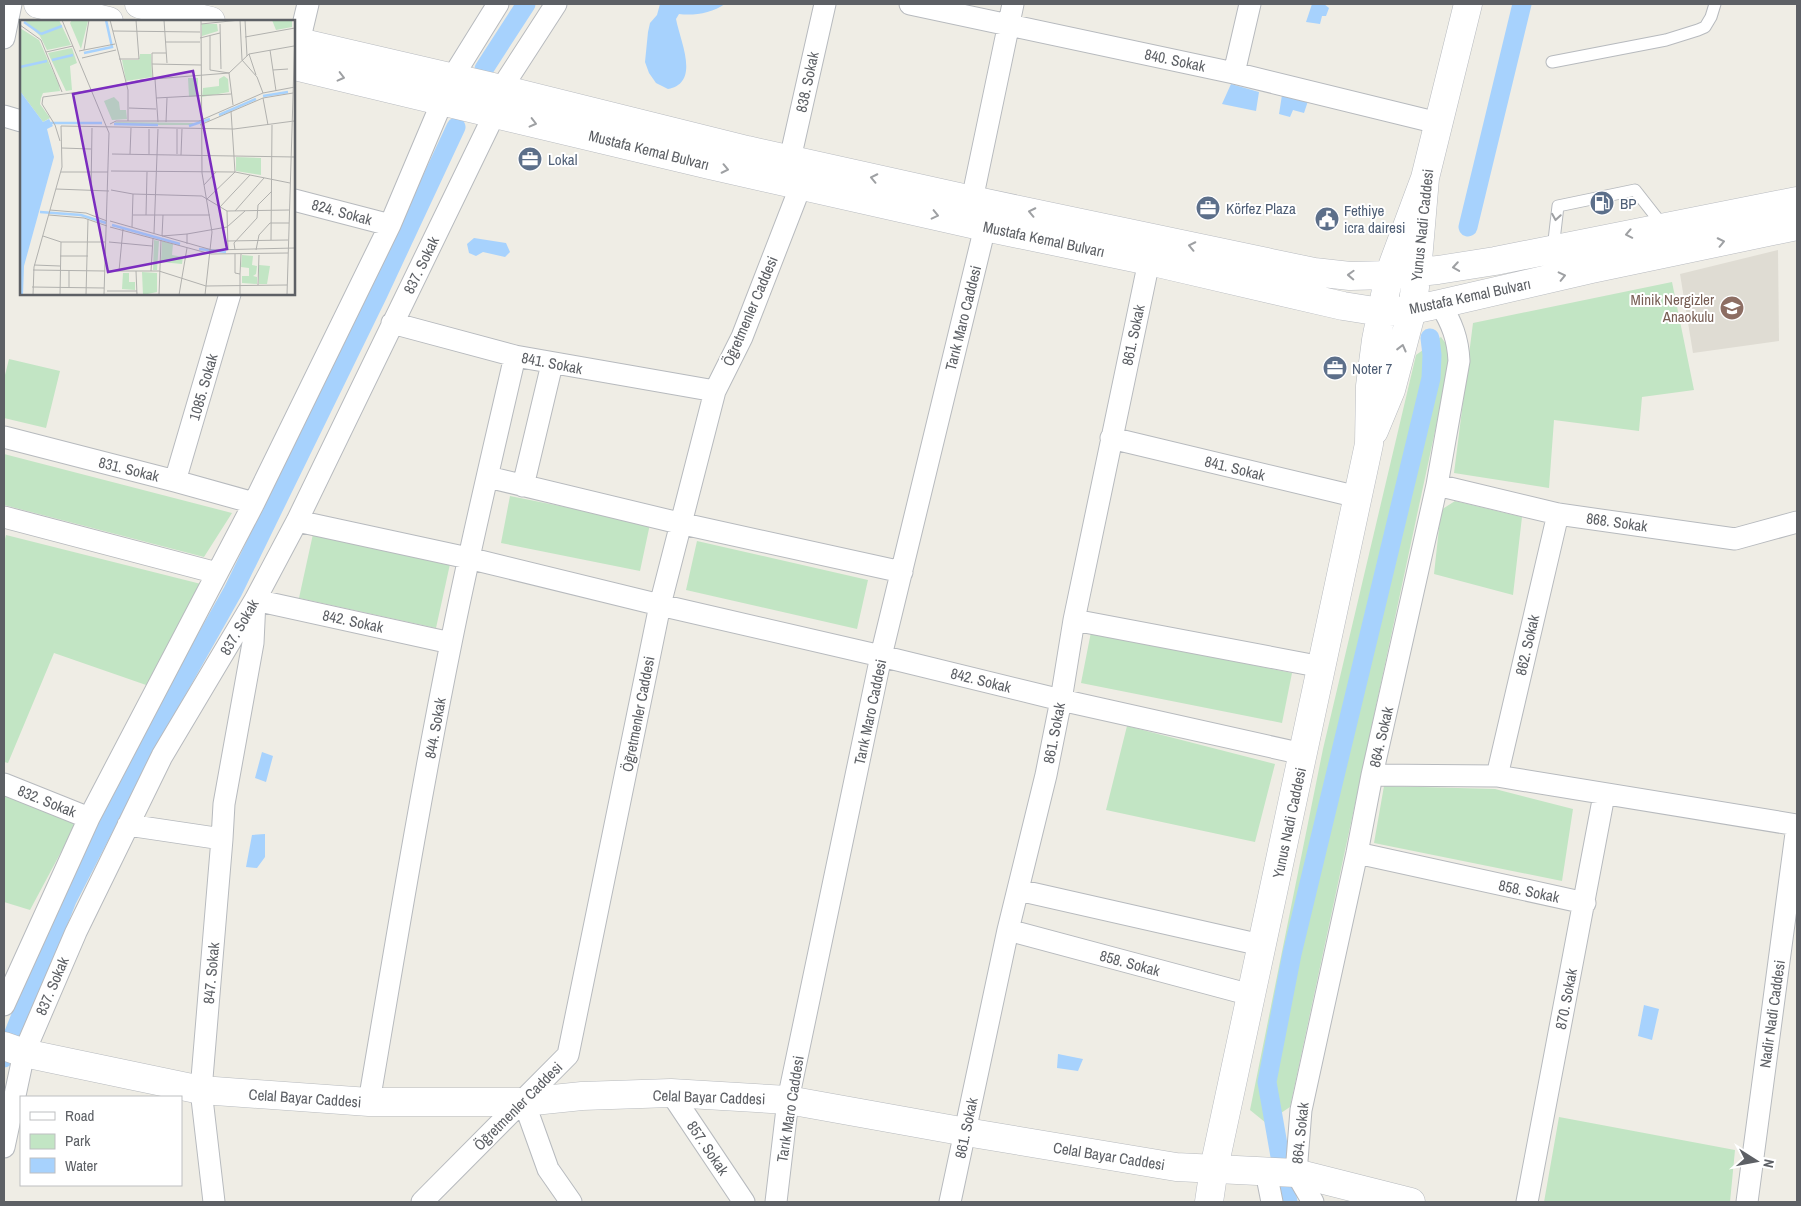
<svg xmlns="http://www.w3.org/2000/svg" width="1801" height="1206" viewBox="0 0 1801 1206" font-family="'Archivo Narrow',sans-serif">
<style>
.education{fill:#dfdcd3}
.green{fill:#c2e5c4}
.water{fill:#a7d2fd}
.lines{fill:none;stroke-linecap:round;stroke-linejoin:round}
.canal{stroke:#a7d2fd;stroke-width:19}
.service-casing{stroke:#b7babe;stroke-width:13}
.minor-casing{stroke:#b7babe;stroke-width:23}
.tertiary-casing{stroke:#b7babe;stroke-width:29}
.secondary-casing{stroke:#b8bbc0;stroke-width:29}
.service{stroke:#fff;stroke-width:11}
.minor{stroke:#fff;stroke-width:21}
.tertiary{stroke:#fff;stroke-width:28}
.secondary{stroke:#fff;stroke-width:28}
.oneway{stroke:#9ea0a3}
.labels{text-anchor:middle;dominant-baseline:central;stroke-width:4;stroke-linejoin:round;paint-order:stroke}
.street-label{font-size:15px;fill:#5d6065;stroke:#fff}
.service-label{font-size:15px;fill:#4e5e75;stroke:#fff;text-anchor:start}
.education-label{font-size:15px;fill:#785e54;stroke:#fff;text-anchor:end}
.inset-river{fill:none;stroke:#a7d2fd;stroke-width:2.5}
.inset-road{fill:none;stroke:#b1b1ae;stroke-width:1}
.view{fill:#7b2cbf;fill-opacity:0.15;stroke:#7b2cbf;stroke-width:2.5}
.inset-edge{fill:none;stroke:#5d6065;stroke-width:2.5}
</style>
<rect width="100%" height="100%" fill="#efede5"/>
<path class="education" d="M1778 250 1779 341 1693 353 1680 274Z"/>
<path class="green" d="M1672 282 1694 390 1642 397 1639 431 1554 420 1549 488 1454 473 1473 323Z
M1441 337 1452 352 1290 1107 1266 1123 1250 1110 1323 749 1416 355Z
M9 359 60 371 46 428 4 418V379Z
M4 454 232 513 204 557 4 505Z
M510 496 650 524 640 571 501 543Z
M1455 501 1522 517 1513 595 1434 574 1441 510Z
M313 534 450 564 436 628 299 598Z
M6 535 205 585 149 686 54 653 8 763 4 762V543Z
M697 541 868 580 857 629 686 590Z
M1091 632 1292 673 1282 723 1081 683Z
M1127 726 1275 764 1255 842 1106 810Z
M1384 786 1495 789 1573 809 1562 881 1374 843Z
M5 794 76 824 30 910 4 902Z
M1559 1117 1735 1150 1730 1202H1544Z"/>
<path class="water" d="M660 4H725C712 13 694 16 679 14L676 19C680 41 701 83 668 89L656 83 649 73 645 62 648 32 650 23 657 15Z
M1312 4H1324L1329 8 1326 16H1322L1320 24 1306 22Z
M1231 84 1259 92 1256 111 1222 104Z
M1282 95 1308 101 1304 113 1293 110 1290 117 1279 114Z
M474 238 506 243 510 252 505 257 483 252 476 256 469 253 467 244Z
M262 752 273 756 266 782 255 778Z
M265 834V857L257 868 246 867 252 835Z
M1644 1005 1659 1009 1652 1040 1638 1036Z
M1058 1054 1083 1059 1078 1071 1057 1068Z"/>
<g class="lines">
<path class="canal" d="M484 69 526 4
M1468 227 1522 4
M4 1058 67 900 148 742 233 591 378 294 456 127
M1288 1202 1267 1082 1292 954 1431 378 1432 355 1430 338"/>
<defs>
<path id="service" d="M1552 62 1666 40 1698 30 1705 27 1711 17 1715 4
M1553 249 1558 206 1635 190 1664 227"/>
<path id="minor" d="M910 4 1234 73 1438 123
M4 38 11 4
M299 42 308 4
M1234 73 1250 4
M452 78 498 4
M501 89 556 4
M4 116 21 121
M790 159 825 4
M294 200 390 225
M972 200 1013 4
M392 323 515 356 715 391
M4 437 175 481 254 503
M1111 438 1358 497
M488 477 679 523 902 572
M175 481 230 294
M1437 485 1558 514 1735 539 1797 522
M523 486 552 364
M4 517 217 573
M297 521 468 558 660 605 881 656 1061 700 1303 754
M1074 620 1322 667
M1372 775 1497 776 1797 825
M1497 776 1558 514
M4 784 89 818
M128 825 222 839 201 1090 214 1202
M222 839 224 804 253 643 255 600 451 643
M1357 853 1585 903
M1018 890 1261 945
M1008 930 1251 995
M4 1005 89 818 254 503 390 225 442 102
M671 1093 744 1202
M369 1102C395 949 420 796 451 643 470 547 493 452 515 356
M524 1102 548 1169 571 1202
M4 1147 24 1053 76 932 162 756 255 600 297 521 495 113
M1266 1172 1272 1202
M422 1202 568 1055 660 605 715 391 742 337 801 185
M776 1202 788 1100 881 656 985 227
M950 1202 1008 930 1046 775 1061 700 1074 620 1149 261
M1313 1202 1296 1173 1301 1110 1357 853 1372 775 1437 485 1459 361C1458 339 1452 323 1440 304
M1527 1202 1604 795
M1747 1202 1797 826"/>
<path id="tertiary" d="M4 1046 24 1053 201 1090 369 1102H524L582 1096 671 1093 788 1100 966 1132 1176 1167 1296 1173 1411 1202"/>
<path id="secondary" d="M38 4 109 21
M139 4 211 21
M294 41 501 89 747 150 972 200 1314 272 1350 276 1389 275 1438 270 1495 261 1797 201
M294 66 709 165 985 227 1149 261 1343 306 1381 312 1412 310 1440 304 1591 269 1797 226
M1374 431 1391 390 1412 310 1417 272 1425 178 1468 4
M1209 1202 1214 1168C1266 927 1319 686 1369 444L1370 386 1376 340 1389 275 1425 178"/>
</defs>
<use href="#service" class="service-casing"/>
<use href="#minor" class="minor-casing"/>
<use href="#tertiary" class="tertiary-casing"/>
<use href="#secondary" class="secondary-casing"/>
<use href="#service" class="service"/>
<use href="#minor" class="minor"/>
<use href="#tertiary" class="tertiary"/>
<use href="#secondary" class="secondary"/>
</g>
<defs><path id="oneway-chevron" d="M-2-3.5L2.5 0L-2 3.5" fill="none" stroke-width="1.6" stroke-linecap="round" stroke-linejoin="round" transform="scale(1.25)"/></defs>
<g class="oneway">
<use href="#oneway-chevron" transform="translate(341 77) rotate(14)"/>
<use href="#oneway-chevron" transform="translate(533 123) rotate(14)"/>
<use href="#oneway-chevron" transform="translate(725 169) rotate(12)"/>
<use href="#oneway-chevron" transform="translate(874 178) rotate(-168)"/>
<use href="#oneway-chevron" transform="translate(1032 212) rotate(-168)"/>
<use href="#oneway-chevron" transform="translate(935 215) rotate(13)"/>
<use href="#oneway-chevron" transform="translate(1556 217) rotate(99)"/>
<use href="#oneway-chevron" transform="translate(1629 234) rotate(169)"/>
<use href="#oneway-chevron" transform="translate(1721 242) rotate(-12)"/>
<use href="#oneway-chevron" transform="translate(1192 246) rotate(-168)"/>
<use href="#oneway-chevron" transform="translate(1456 267) rotate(171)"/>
<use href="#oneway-chevron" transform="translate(1351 275) rotate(-178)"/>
<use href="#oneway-chevron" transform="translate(1562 276) rotate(-13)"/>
<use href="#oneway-chevron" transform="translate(1402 348) rotate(-76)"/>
</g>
<defs>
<symbol id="office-disc" viewBox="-11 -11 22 22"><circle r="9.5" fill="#5c6f8a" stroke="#fff"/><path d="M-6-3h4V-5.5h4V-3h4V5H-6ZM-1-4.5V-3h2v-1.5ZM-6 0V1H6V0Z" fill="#fff"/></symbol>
<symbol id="fuel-disc" viewBox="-11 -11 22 22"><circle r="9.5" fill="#5c6f8a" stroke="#fff"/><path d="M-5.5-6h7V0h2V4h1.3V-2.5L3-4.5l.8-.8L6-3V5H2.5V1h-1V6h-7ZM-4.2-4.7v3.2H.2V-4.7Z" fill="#fff"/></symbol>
<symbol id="civic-disc" viewBox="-11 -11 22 22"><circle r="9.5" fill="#5c6f8a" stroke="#fff"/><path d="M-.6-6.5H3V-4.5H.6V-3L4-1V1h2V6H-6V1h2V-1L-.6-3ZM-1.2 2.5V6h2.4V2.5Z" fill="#fff"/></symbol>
<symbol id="school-disc" viewBox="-11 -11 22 22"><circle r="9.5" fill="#8d6e63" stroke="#fff"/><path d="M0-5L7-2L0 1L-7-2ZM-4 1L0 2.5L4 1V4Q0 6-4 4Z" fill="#fff"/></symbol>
</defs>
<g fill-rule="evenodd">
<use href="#office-disc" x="516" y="145" width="28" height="28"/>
<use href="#fuel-disc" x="1588" y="189" width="28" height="28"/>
<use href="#office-disc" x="1194" y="194" width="28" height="28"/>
<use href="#civic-disc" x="1313" y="205" width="28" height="28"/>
<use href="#school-disc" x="1718" y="294" width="28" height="28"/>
<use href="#office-disc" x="1321" y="354" width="28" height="28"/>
</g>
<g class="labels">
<g class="street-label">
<text transform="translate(1175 60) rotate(12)">840. Sokak</text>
<text transform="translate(807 82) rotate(-78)">838. Sokak</text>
<text transform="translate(649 150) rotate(14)">Mustafa Kemal Bulvarı</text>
<text transform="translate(342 212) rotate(15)">824. Sokak</text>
<text transform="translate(1422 225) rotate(-84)">Yunus Nadi Caddesi</text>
<text transform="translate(1044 239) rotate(12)">Mustafa Kemal Bulvarı</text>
<text transform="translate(421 265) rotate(-64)">837. Sokak</text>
<text transform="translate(1470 296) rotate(-12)">Mustafa Kemal Bulvarı</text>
<text transform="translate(750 311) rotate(-67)">Öğretmenler Caddesi</text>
<text transform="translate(963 318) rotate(-76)">Tarık Maro Caddesi</text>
<text transform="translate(1133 335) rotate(-78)">861. Sokak</text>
<text transform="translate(552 363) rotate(11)">841. Sokak</text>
<text transform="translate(203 387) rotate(-74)">1085. Sokak</text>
<text transform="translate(1235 468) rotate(14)">841. Sokak</text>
<text transform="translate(129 469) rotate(14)">831. Sokak</text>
<text transform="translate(1617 522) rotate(8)">868. Sokak</text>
<text transform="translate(353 621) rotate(12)">842. Sokak</text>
<text transform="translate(239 627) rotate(-60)">837. Sokak</text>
<text transform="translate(1527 645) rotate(-77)">862. Sokak</text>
<text transform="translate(981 680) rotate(14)">842. Sokak</text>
<text transform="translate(870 712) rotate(-78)">Tarık Maro Caddesi</text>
<text transform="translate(638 714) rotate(-79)">Öğretmenler Caddesi</text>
<text transform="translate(435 728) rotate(-80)">844. Sokak</text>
<text transform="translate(1054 733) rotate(-79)">861. Sokak</text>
<text transform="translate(1381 737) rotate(-77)">864. Sokak</text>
<text transform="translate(47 801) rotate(22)">832. Sokak</text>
<text transform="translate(1289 823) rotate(-78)">Yunus Nadi Caddesi</text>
<text transform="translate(1529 891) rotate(12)">858. Sokak</text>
<text transform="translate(1130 963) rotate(15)">858. Sokak</text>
<text transform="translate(211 973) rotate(-85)">847. Sokak</text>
<text transform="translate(52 986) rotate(-67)">837. Sokak</text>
<text transform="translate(1566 999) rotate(-79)">870. Sokak</text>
<text transform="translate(1772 1014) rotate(-82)">Nadir Nadi Caddesi</text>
<text transform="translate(709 1097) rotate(2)">Celal Bayar Caddesi</text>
<text transform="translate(305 1098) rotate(4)">Celal Bayar Caddesi</text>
<text transform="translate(518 1106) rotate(-45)">Öğretmenler Caddesi</text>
<text transform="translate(790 1109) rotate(-81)">Tarık Maro Caddesi</text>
<text transform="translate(966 1128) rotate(-78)">861. Sokak</text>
<text transform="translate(1300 1133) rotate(-84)">864. Sokak</text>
<text transform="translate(708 1148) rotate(56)">857. Sokak</text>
<text transform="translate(1109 1156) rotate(9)">Celal Bayar Caddesi</text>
</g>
<g class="service-label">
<text x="548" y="159">Lokal</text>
<text x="1620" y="203">BP</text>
<text x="1226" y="208">Körfez Plaza</text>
<text x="1344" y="210">Fethiye<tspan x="1344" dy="17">icra dairesi</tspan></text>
<text x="1352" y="368">Noter 7</text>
</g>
<g class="education-label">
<text x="1714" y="299">Minik Nergizler<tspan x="1714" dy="17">Anaokulu</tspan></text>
</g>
</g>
<g transform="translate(20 20)">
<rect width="275" height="275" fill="#efede5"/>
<path d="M4 0H39L51 25 27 30 20 16ZM52 0 68 1 61 29 50 3ZM252 0H272V7L256 10ZM182 4H197L198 11 182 16ZM0 8 19 20 39 65 40 71 23 73 21 78 20 84 30 98 23 102 0 71ZM52 28 57 43 50 46 52 70 46 71 28 33ZM120 34H131L132 57 106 61 102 40H119ZM204 56 208 59 209 72 182 77 183 68 199 66V59ZM168 58H178V76L169 77ZM94 77 99 82 100 90H106L107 99 92 100 84 81ZM95 102 173 103 175 105H96ZM216 137 241 138V155L216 151ZM134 220 139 221 137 250H133ZM142 221 153 224 152 235 163 237 162 244 141 242ZM222 235 233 236 232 245 237 246 236 254 233 256 237 257V264L222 263V256H229V248L221 247ZM239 245 250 246 247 264H239ZM122 252 137 253V272L123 275ZM103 253H109V262H115V270L102 269Z" fill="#c2e5c4"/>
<path d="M0 71 23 102 29 99 33 106 27 109 34 137 4 246 3 275H0Z" fill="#a7d2fd"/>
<path class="inset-river" d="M4 2 21 14M21 14 42 6M64 33 92 27 86 0M32 40 53 35M0 47 27 41M243 76 268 72M199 95 236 79M31 103H82M94 104 138 105M169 106 190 99M20 192 61 195 86 203M92 205 160 224M179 229 206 232"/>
<path class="inset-road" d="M42 0 89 113 84 275M90 0 108 70V101M144 0 147 43M181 0 182 153 192 212 185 275M220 0 222 40 237 57 243 73M225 0 227 36M181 4 220 0M200 4 201 49M0 5 21 20 42 72M93 11 180 12M190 16V50L209 53 213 85M225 17 275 8M180 18 200 13M146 22H180M64 30 69 0M250 30 256 71M59 31 95 24M26 32 53 26M229 34 236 55M62 38 96 30M99 39H119L116 0M132 44V33H146M253 50 268 49M133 59 132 44 181 45M135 59 138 102M76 70 121 60 209 53 229 34 274 26M136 78 211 74M243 78 248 105M109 88 136 89M146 102 147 78M90 104 96 101H179L243 73 275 67M180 105 243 78 273 73M129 109V134M40 121 35 105 22 84 23 77 73 70M42 128 71 129M92 134 275 137M110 134 111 108M157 134V109M161 135 162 109M91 151 215 152 270 163M41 152H88M184 165 196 152M36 169 89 171M91 170 113 174 182 176 207 191 269 190M71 171 72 108M187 179 215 152 211 91M199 188 230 155M30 190 66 193 87 201M207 191 208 230M215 191 244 158M29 195 64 198 87 206M113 195H190M126 195 127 152M143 195 142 216 167 214M90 201 192 230 275 228M90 207 191 234 268 233M112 207 113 174M134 213 138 109M23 216 41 222H86M251 220 252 105M207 221 268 220M89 222 132 226M167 224V214L207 207 225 191M215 230 214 223 237 198 238 185 252 171M236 230 239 215 250 203H269M215 234V253L220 254V275M40 236H68M14 245 40 246M13 250 85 251M88 251H139L186 266 267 265M99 251 103 209M116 251 117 275M131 251 133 218M220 254 221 234M238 265 239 235M12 267 84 268M49 268V250M87 271H117M13 275 14 247 42 147 41 106 214 109 274 101M40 275 41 222M66 275 68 199M139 275 141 220M159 275 167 228M267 275 275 10"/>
<path class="view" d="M173 51 207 229 88 252 53 74Z"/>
<rect width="275" height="275" class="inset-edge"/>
</g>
<rect width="1801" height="1206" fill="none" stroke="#5d6065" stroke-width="10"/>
<rect x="20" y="1096" width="162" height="90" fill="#ffffff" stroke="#bebfc1"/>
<rect x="30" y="1112" width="25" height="8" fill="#ffffff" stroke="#bebfc1"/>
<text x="65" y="1121" font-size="15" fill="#5d6065">Road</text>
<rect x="30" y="1134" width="25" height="15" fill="#c2e5c4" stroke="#bebfc1"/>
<text x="65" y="1146" font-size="15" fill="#5d6065">Park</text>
<rect x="30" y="1158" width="25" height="15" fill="#a7d2fd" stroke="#bebfc1"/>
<text x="65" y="1171" font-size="15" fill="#5d6065">Water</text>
<g transform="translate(1756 1161) rotate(101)" stroke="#ffffff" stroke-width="4" paint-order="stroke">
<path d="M0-4L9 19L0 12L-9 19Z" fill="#5d6065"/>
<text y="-8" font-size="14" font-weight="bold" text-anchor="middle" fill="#5d6065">N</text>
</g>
</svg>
